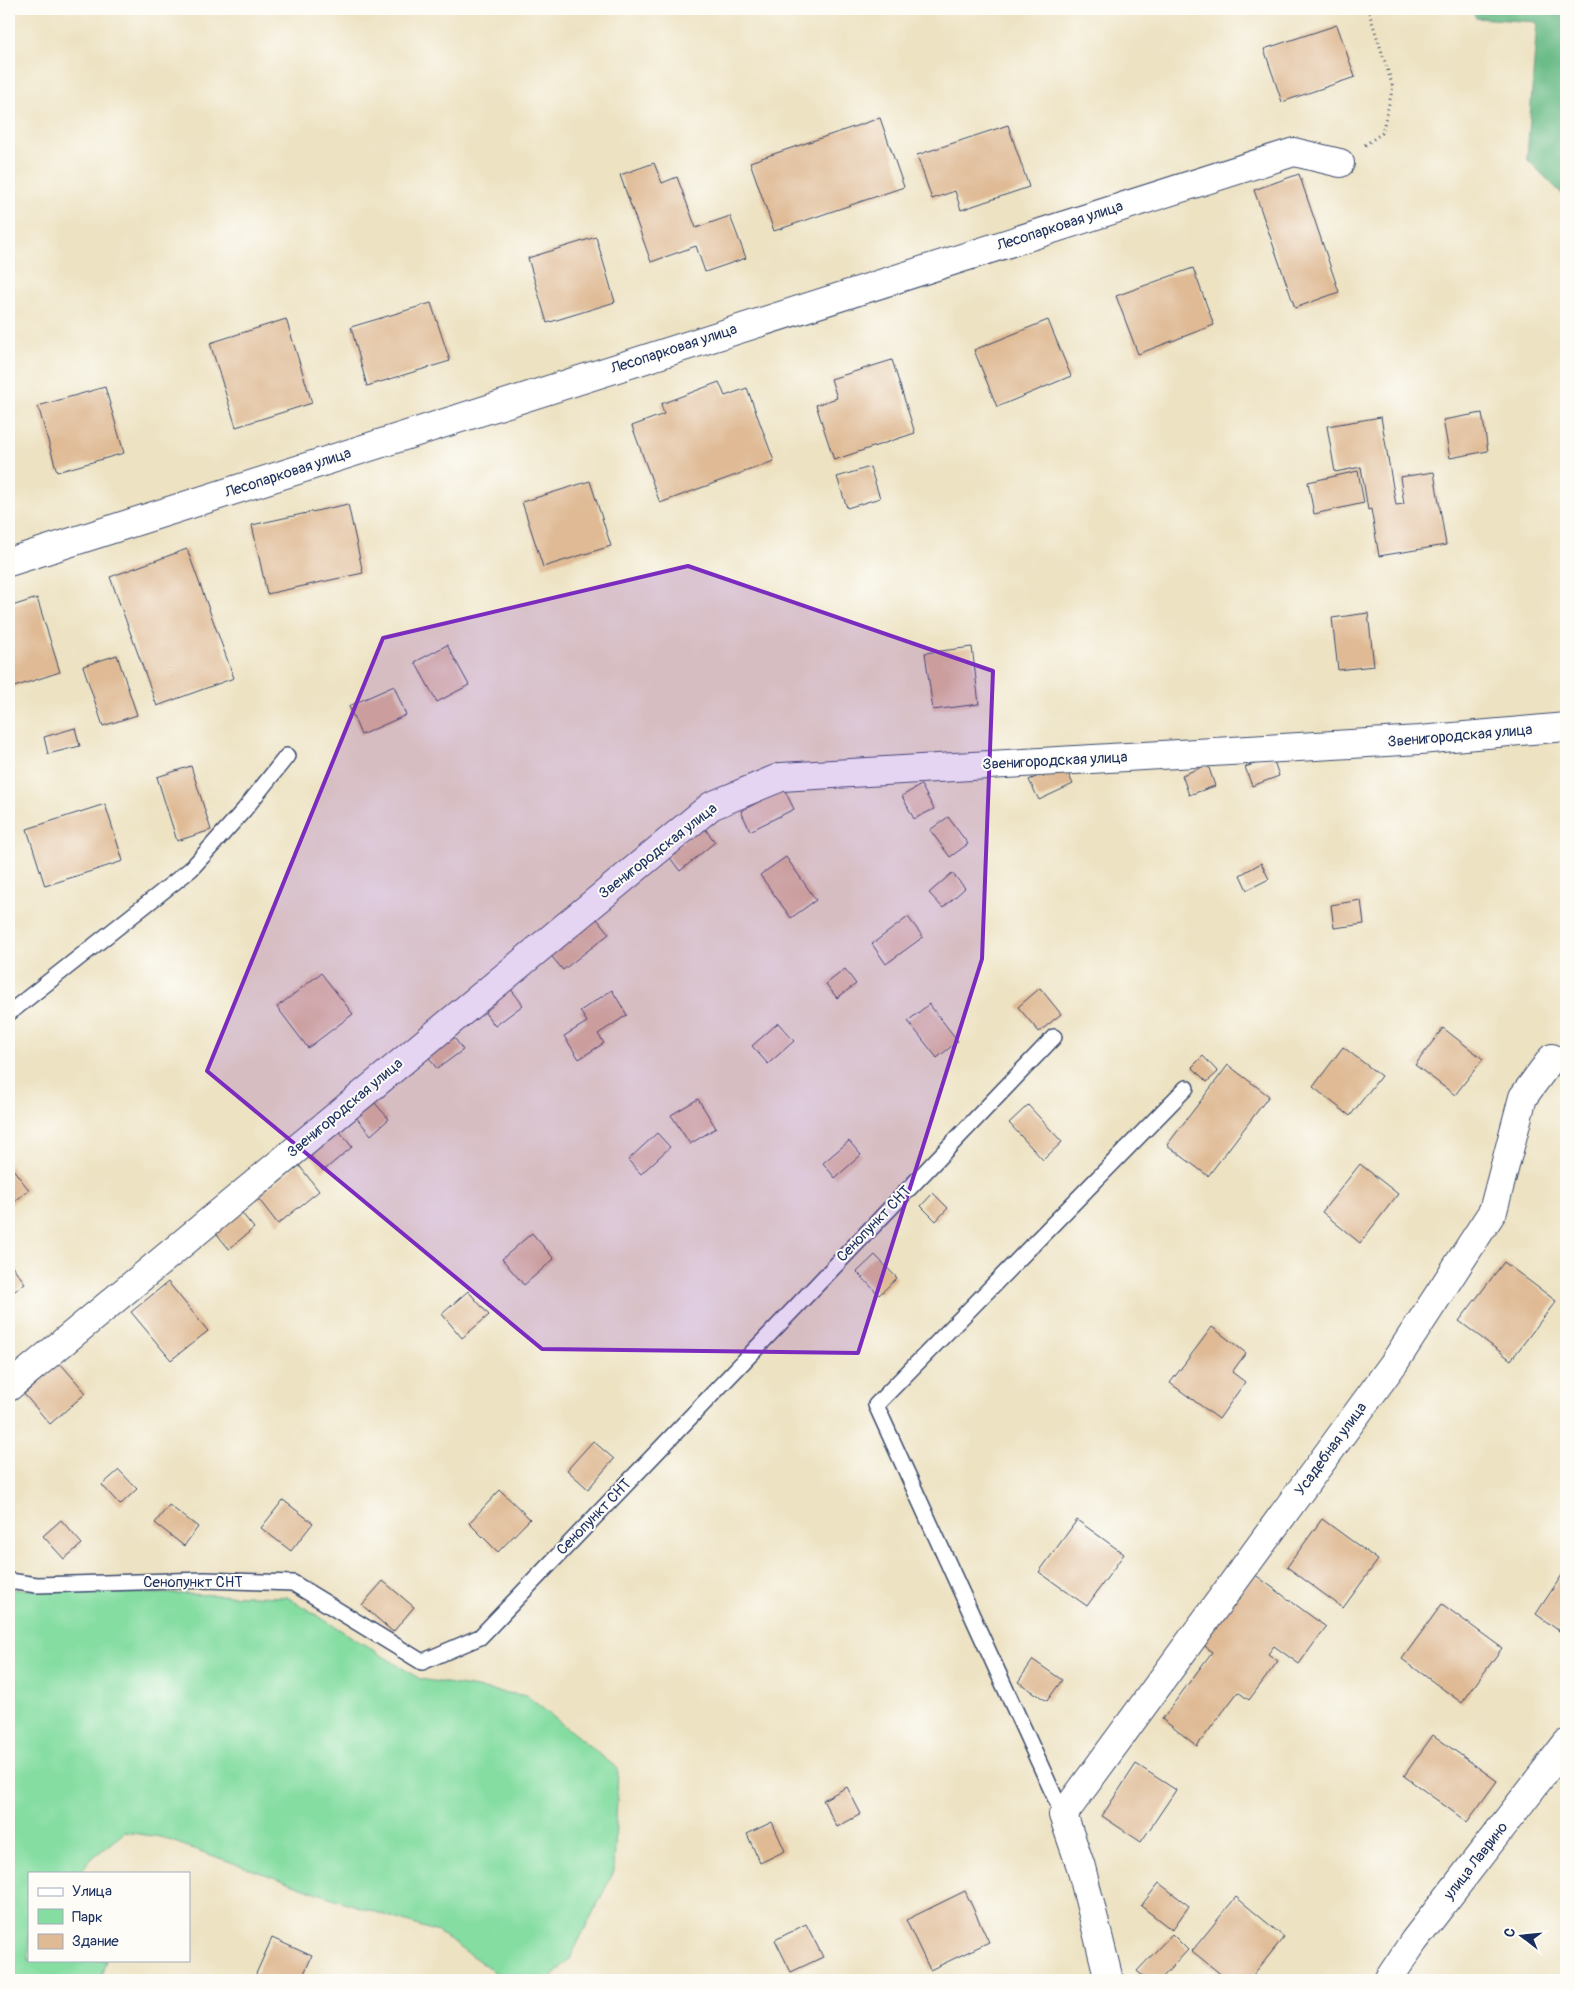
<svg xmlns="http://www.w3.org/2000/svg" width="1575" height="1989" viewBox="0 0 1575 1989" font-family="Pangolin,sans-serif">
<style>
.green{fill:#85dda2;stroke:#508680}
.forest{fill:#6cbc88;stroke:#447673}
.building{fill:#dfba94}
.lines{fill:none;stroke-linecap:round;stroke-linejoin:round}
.service-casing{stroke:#3a4a6d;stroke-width:18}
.minor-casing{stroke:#3a4a6d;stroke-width:30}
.path{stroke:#3a4a6d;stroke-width:3;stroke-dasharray:1 4;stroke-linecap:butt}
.service{stroke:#fff;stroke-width:15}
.minor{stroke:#fff;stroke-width:28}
.marked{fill:#7b2cbf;fill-opacity:0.2;stroke:#7b2cbf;stroke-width:4;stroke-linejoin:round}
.labels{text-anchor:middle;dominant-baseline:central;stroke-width:4;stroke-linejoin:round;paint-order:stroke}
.street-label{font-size:15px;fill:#1b2f5e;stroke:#fdfcf7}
</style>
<rect width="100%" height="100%" fill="#fdfcf7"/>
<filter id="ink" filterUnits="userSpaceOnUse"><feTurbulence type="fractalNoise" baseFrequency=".02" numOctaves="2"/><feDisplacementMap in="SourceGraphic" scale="10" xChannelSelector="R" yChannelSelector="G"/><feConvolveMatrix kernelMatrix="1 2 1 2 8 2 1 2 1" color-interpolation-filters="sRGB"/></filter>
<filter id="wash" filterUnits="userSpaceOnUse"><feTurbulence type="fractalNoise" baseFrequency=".0096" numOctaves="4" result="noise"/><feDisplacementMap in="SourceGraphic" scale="20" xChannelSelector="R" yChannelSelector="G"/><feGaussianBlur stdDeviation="1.12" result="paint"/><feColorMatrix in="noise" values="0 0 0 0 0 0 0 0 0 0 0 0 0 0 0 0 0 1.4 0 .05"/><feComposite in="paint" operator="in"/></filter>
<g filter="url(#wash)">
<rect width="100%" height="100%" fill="#ede2c2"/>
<path class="green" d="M9 1589 287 1597 420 1679 527 1696 618 1769 614 1871 570 1958 549 1980H506L438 1932 341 1901 160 1837 125 1832 87 1862 82 1873H29V1960H106L100 1980H9Z"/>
<path class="forest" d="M1471 9H1566V198L1527 159 1537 22 1476 18Z"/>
<g id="blocks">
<path class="building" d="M1337 25 1355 77 1282 102 1264 49Z
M880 118 904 187 774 231 750 162Z
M1008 125 1029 187 961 210 955 191 932 199 917 155Z
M654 163 662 183 677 177 696 228 730 216 746 258 705 272 696 246 651 262 620 175Z
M1299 174 1339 292 1295 308 1254 190Z
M596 237 615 302 547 323 528 258Z
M1193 268 1214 325 1138 354 1116 296Z
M431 303 450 361 367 386 351 327Z
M286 319 312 403 236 427 210 343Z
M1048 320 1071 376 997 407 974 350Z
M892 360 915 433 834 460 816 405 837 398 831 379Z
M719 382 725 396 747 388 774 461 660 503 632 426 664 414 661 404Z
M105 387 124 453 57 472 38 406Z
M1482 413 1488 451 1450 458 1443 420Z
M1381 417 1396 505 1404 504 1400 477 1434 472 1446 545 1379 556 1371 509 1368 510 1361 467 1335 472 1327 426Z
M870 467 880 498 847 508 837 477Z
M1358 471 1364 503 1314 514 1308 482Z
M590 481 611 546 543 567 522 502Z
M348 504 363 573 267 594 252 525Z
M187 549 234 678 157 706 110 577Z
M37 598 60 672 11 688 9 680V607Z
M1368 613 1374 666 1338 670 1332 618Z
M447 645 469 685 437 702 415 662Z
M972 647 979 704 933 710 925 653Z
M117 655 137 715 103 726 83 666Z
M394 686 406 715 361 735 349 706Z
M75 728 80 746 48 754 44 737Z
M1273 758 1279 776 1252 786 1245 767Z
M1064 765 1073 784 1039 800 1029 780Z
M1208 765 1215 786 1189 795 1182 775Z
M191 766 211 830 177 841 157 777Z
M921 785 934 809 914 819 902 796Z
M784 789 794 809 750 831 741 811Z
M105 804 123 861 45 886 27 829Z
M948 817 968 844 950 857 930 830Z
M703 826 715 842 680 871 667 854Z
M786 857 816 900 791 918 760 875Z
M1261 863 1269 879 1247 890 1240 875Z
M952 873 965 888 943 908 929 893Z
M1361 900 1364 924 1334 928 1331 905Z
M594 915 609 934 563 970 547 951Z
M908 917 923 937 886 964 872 944Z
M845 969 856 984 837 998 826 984Z
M321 973 353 1014 308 1048 277 1007Z
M507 984 523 1005 495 1026 480 1006Z
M1040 988 1061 1014 1039 1032 1018 1007Z
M612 990 627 1015 598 1034 604 1043 579 1059 564 1036 587 1022 580 1011Z
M929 1004 958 1041 937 1058 908 1021Z
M778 1023 794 1041 768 1064 752 1046Z
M1443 1028 1483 1059 1455 1095 1415 1065Z
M451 1033 463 1050 437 1069 425 1052Z
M1343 1047 1381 1076 1350 1116 1313 1087Z
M1203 1056 1218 1072 1207 1082 1192 1067Z
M1228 1065 1269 1096 1208 1176 1167 1145Z
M367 1094 389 1119 371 1135 349 1109Z
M698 1099 716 1128 690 1144 671 1115Z
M1028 1105 1062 1142 1043 1160 1009 1123Z
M337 1128 352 1147 323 1171 308 1152Z
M657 1133 670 1147 641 1174 628 1160Z
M849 1141 861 1155 835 1178 823 1163Z
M9 1164 29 1190 9 1206Z
M298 1164 319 1191 278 1224 257 1197Z
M1360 1164 1398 1194 1360 1243 1322 1212Z
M933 1193 948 1208 936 1221 921 1206Z
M241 1212 254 1228 229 1249 216 1233Z
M532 1233 554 1259 524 1285 502 1259Z
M875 1255 897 1278 879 1295 857 1272Z
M9 1262 25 1283 11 1294 9 1291Z
M1504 1262 1556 1301 1511 1360 1459 1321Z
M168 1282 208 1331 171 1360 131 1312Z
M468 1291 489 1315 462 1338 442 1314Z
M1212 1327 1246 1353 1232 1372 1245 1382 1219 1419 1170 1383Z
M60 1363 86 1393 50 1424 24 1394Z
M593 1441 614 1459 588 1489 567 1470Z
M119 1470 137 1489 120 1505 102 1485Z
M500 1490 530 1519 498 1552 469 1523Z
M283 1500 313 1523 291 1551 261 1528Z
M169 1505 198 1527 184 1546 155 1523Z
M1322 1519 1378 1560 1343 1608 1287 1567Z
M61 1520 82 1544 64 1559 43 1536Z
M1077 1520 1124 1554 1087 1606 1039 1572Z
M1566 1569V1636L1536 1614Z
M1254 1574 1326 1627 1299 1664 1274 1646 1268 1654 1278 1661 1249 1700 1238 1692 1197 1746 1162 1719 1212 1652 1200 1642Z
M383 1581 414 1607 393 1632 362 1605Z
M1442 1604 1502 1648 1462 1703 1402 1659Z
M1033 1660 1062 1680 1047 1701 1018 1682Z
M1433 1735 1497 1781 1467 1822 1404 1776Z
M1136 1764 1176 1790 1141 1842 1102 1816Z
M847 1787 861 1814 837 1827 823 1800Z
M772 1822 785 1851 760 1863 747 1834Z
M1159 1883 1189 1906 1172 1930 1141 1906Z
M965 1891 989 1942 930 1970 906 1920Z
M1236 1897 1284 1937 1249 1980H1228L1192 1951Z
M806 1924 823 1957 791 1972 775 1940Z
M1172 1934 1188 1950 1160 1980H1147L1137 1971Z
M272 1938 312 1956 301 1980H263L255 1976Z"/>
</g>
</g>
<g filter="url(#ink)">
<use href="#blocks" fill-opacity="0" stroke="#3a4a6d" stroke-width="1"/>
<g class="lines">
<defs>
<path id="service" d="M9 1013 191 869 244 810 287 756
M9 1581 37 1585 205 1580 293 1583 422 1662 480 1637 1054 1037
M1063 1815 876 1405 1186 1088"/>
<path id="minor" d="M9 562 1294 152 1340 163
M9 1387 711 806 781 777 1420 740 1566 727
M1109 1980 1081 1867 1063 1815 1394 1363 1493 1211 1523 1097 1552 1058
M1388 1980 1414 1941 1566 1744"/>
</defs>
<use href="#service" class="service-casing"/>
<use href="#minor" class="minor-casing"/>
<path class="path" d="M1365 145 1382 133 1393 87 1368 9"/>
<use href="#service" class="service"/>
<use href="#minor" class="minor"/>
</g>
</g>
<path class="marked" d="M688 566 993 671 982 959 858 1353 542 1349 207 1071 383 638Z"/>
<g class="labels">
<g class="street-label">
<text transform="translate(1060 226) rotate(-18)">Лесопарковая улица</text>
<text transform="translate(674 349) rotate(-18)">Лесопарковая улица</text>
<text transform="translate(288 473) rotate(-18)">Лесопарковая улица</text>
<text transform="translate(1460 736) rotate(-5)">Звенигородская улица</text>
<text transform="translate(1055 761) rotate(-3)">Звенигородская улица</text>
<text transform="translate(658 851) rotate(-38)">Звенигородская улица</text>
<text transform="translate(345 1108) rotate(-40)">Звенигородская улица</text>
<text transform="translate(874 1224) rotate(-46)">Сенопункт СНТ</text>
<text transform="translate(1331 1449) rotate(-54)">Усадебная улица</text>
<text transform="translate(594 1517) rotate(-46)">Сенопункт СНТ</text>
<text x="193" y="1582">Сенопункт СНТ</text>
<text transform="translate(1476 1861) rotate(-52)">улица Лаврино</text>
</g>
</g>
<rect width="1575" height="1989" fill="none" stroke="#fdfcf7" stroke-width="30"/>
<rect x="28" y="1872" width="162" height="90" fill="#fdfcf7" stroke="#a3aaba"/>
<rect x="38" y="1888" width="25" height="8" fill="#ffffff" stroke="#a3aaba"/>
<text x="72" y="1896" font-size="15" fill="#1b2f5e">Улица</text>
<rect x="38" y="1909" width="25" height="15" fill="#85dda2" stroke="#a3aaba"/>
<text x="72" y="1922" font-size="15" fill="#1b2f5e">Парк</text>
<rect x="38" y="1934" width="25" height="15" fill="#dfba94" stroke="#a3aaba"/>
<text x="72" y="1946" font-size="15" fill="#1b2f5e">Здание</text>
<g transform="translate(1522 1936) rotate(286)" stroke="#fdfcf7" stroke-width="4" paint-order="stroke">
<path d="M0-4L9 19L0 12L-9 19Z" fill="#1b2f5e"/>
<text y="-8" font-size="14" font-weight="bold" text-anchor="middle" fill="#1b2f5e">С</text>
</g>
</svg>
